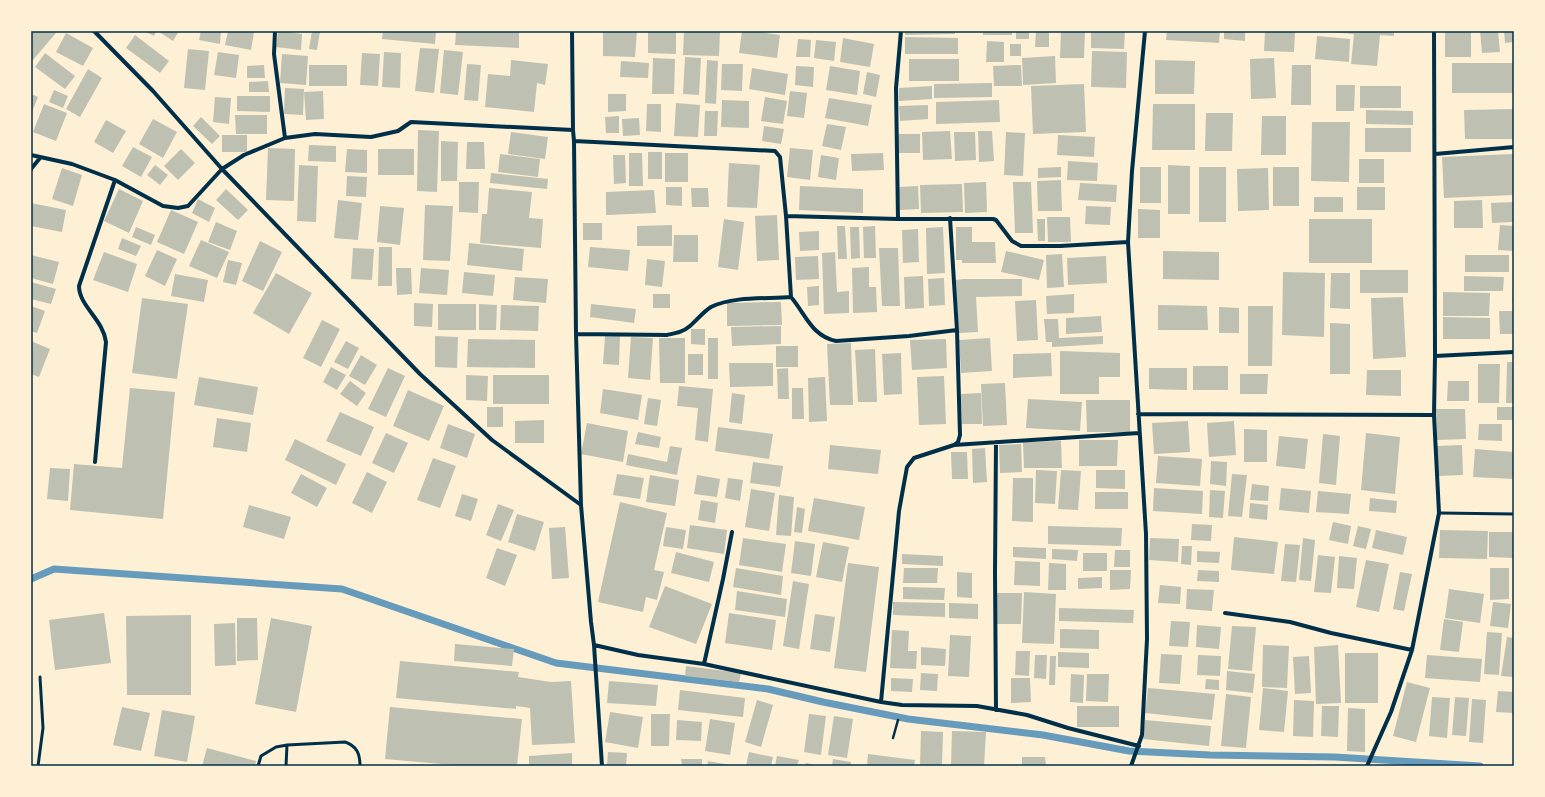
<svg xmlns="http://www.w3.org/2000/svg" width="1545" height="797" viewBox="0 0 1545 797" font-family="Literata,serif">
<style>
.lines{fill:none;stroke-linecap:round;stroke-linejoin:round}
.stream{stroke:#669bbc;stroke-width:7}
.building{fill:#bec0b2}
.path{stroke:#003049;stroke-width:2.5}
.service{stroke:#003049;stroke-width:3}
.minor{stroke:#003049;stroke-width:4}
.neatline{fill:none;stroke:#003049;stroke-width:1.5}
</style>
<rect width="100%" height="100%" fill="#fdf0d5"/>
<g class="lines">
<path class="stream" d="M31 579 54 569 342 589 556 663 768 689 823 702 908 719 1043 735 1129 751 1210 755 1335 757 1480 766"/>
</g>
<path class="building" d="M31 31H54L56 33 33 60 31 58Z
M144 31H156L154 36Z
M158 31H179L173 41Z
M201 31H221L220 44 199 40Z
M228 31 254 32 251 50 225 45Z
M278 31 302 34 301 50 276 47Z
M312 31H320L317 50 309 49Z
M383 31H436L435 44 382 39Z
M456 31H519V48L455 45Z
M603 31H637L635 57 603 56Z
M648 31H676V54L648 53Z
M684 31H720L719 56 683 55Z
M742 31H752L780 35 777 58 739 53Z
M905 31H955V34L905 35Z
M983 31H1012V35H983Z
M1016 31H1029V39H1016Z
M1036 31H1049V47H1035Z
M1061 31H1085L1084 58H1060Z
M1091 31H1125L1124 49 1091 48Z
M1167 31H1220L1219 43 1166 40Z
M1224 31H1245V41L1224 39Z
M1265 31 1295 32 1294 52 1264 51Z
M1331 31H1394V36L1380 35 1377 66 1351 64 1354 34 1331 32Z
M1445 31H1471V57H1445Z
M1480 31H1498L1500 52 1482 53Z
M1504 31H1514V42L1505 43Z
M66 33 93 48 83 66 56 52Z
M135 35 169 61 160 73 126 48Z
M1317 36 1350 39 1349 62 1315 59Z
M905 37 958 38V54H905Z
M843 38 874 44 870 67 840 62Z
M798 39 811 40 810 57H796Z
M816 40 836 42 834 61 814 58Z
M987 41 1004 42V62H986Z
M1010 44H1021V56H1010Z
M420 48 439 49 434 93 415 91Z
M188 49 209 51 205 90 184 88Z
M444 50 463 52 458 95 440 93Z
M1092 51 1127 52 1126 88 1091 87Z
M218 52 239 55 236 78 214 75Z
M384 52 401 53 400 88 382 87Z
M45 53 75 76 65 89 35 67Z
M362 53 380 54 378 86 360 85Z
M282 54 308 56 306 85 280 83Z
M1055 56 1056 83 1023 85 1022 58Z
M685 57 701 58 699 95 683 94Z
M653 58 675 59 674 94H652Z
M1274 58 1276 98 1251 99 1250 59Z
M909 59H959V81H909Z
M511 60 548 64 545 85 537 83 534 112 485 107 488 74 510 76Z
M707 60 718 61 716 104 705 103Z
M1155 60 1195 61 1194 94H1155Z
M621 61 649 63 648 78 620 77Z
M1452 63H1514V93H1452Z
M467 64 481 65 478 101 464 100Z
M722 64H743L742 91 721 90Z
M264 65 265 78H247V66Z
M309 65H347V86H309Z
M1021 65 1022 86H994L993 66Z
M1292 65H1311V105H1291Z
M796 66 814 67 813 87 795 85Z
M830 66 860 71 857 95 826 90Z
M752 68 788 74 785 95 749 89Z
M88 69 102 78 80 117 66 109Z
M867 72 880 75 876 97 863 94Z
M268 81 269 92H249V82Z
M992 83V97L934 98V84Z
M1084 84 1086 132 1033 134 1031 86Z
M1336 85H1355L1354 111H1336Z
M932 86V99L899 101V88Z
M1360 86H1401V108H1360Z
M285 88 304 89 303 115 284 114Z
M54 90 68 96 63 108 49 102Z
M323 91 324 119 306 120 304 92Z
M790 91 807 93 804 118 787 116Z
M31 94 38 97 31 114Z
M608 94H626V111L608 112Z
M237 96H270V112L237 111Z
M215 97 231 98 229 124 213 122Z
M765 97 787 101 783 124 761 121Z
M829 98 872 105 868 126 825 118Z
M722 100 749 101V128L721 127Z
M999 100 1000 122 936 124V102Z
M676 103 700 105 698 137 674 136Z
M44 104 67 113 56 141 33 132Z
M647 104H661V132L646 131Z
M1153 104H1195V150H1152Z
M928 105V119L900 121 899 106Z
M1514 109V139H1465L1464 110Z
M1366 110 1413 111V125L1366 124Z
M705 111H718L717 136H704Z
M1206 113H1233L1232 151H1205Z
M235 115H267V134H236Z
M619 116V133H606L605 117Z
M1262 116H1286V155H1261Z
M201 117 220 136 212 144 193 126Z
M639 118 640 135 623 136 622 119Z
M153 119 177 132 163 158 139 144Z
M106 120 126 131 113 153 94 142Z
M1312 122H1350L1349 182 1311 181Z
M827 124 846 127 841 150 822 146Z
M764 126 784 129 781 144 762 141Z
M1365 128H1411V152H1365Z
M418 130 439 131 437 192 417 191Z
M950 131 952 159 923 160 922 132Z
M978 131H992L994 161 979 162Z
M511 132 548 137 545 159 508 154Z
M954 132H975L976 160 955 161Z
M1006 132 1025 133 1023 176 1004 175Z
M898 134H920V153H898Z
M222 135H247V152H222Z
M1058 135 1095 137 1094 157 1057 155Z
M441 141 458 142 457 181H441Z
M467 142H484L485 169H466Z
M309 145 336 146V162L308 161Z
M133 147 152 157 141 177 122 166Z
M268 148 295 149 294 201 266 200Z
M790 148 813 150 810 180 787 177Z
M181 149 195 163 178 180 164 166Z
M347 149 367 150V173L345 172Z
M378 149H414V175H378Z
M648 152H662V179H648Z
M629 153H642L643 186H629Z
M665 153H688V182H665Z
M883 153 884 170 852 171 851 154Z
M500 154 540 159 538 177 498 172Z
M1514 154V195L1444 198 1442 157Z
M613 155H625L626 183 614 184Z
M821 155 839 158 836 180 818 177Z
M1359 159H1384V183H1359Z
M1068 161 1098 163 1097 181 1067 180Z
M729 163 760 165 757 208 727 207Z
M155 165 168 175 160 185 147 175Z
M299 165 318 166 316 222 297 221Z
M1168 165 1190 166V214H1168Z
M1061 167V177L1038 178V168Z
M1140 167H1161V203H1140Z
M1199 167H1226V222H1199Z
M1273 167H1299V206H1273Z
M62 168 82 175 73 206 52 199Z
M1268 168 1269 210 1238 211 1237 169Z
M491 173 548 179 547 189 490 183Z
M347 176 367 177 366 197 346 196Z
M1061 180 1062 211H1038L1037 181Z
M459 182H479L478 213 459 212Z
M986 182 987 212 965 213 964 183Z
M1013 182H1031L1033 233H1015Z
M1080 183 1117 185 1116 202 1078 200Z
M962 184 963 212 921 213 920 185Z
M800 186 863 189V213L799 210Z
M918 186 919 209 900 210 899 187Z
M666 187H682V206L666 205Z
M1357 187H1385V210H1357Z
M489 188 532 192 529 218 543 219 541 248 480 243 482 214H487Z
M691 188H708L709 207H692Z
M119 189 143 201 129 233 104 221Z
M226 189 248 210 238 220 216 200Z
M654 190 656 213 606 215V192Z
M1314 197H1343V212H1314Z
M198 199 215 208 209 222 192 213Z
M338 200 362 203 358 240 334 238Z
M1482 200 1483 228H1454V201Z
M1514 202V222L1492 223 1491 203Z
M31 203 66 210 62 232 31 226Z
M425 205 453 206 450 261 423 260Z
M380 206 404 208 400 245 377 242Z
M1086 206 1111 207 1110 225 1085 224Z
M1138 209 1160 210V238H1138Z
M171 210 198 222 184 254 157 242Z
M777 215 779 260 757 261 755 216Z
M1047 217H1070L1071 242H1048Z
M724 219 744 222 738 270 718 267Z
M1037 219H1045V241H1038Z
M1309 219H1372V263H1309Z
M216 222 237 231 230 250 208 242Z
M583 223H602V240H583Z
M672 225V246H637V226Z
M1500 225 1514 226V251L1498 250Z
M837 226H845L847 259H838Z
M875 226 876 258H864L863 227Z
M136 227 155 235 151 245 132 237Z
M850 227H859L860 258 851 259Z
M943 227 945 273 927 274 926 228Z
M956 227H972V242H995L996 263H962V260H956Z
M918 229 919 262 903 263 902 230Z
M819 231V250L800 251 799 232Z
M674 235H698V262H673Z
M122 238 141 246 136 256 118 249Z
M201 240 229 252 217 278 189 266Z
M260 241 282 252 263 291 242 281Z
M469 243 524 249 522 271 467 265Z
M379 247H392V286H378Z
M590 247 630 250 628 271 588 267Z
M353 248 374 249 372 280 351 279Z
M879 248H898L900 306H882Z
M157 250 177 259 165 286 145 276Z
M1006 251 1044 260 1039 280 1001 272Z
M1163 251 1219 252V280L1163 279Z
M104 252 137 264 128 292 93 280Z
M835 252 837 292 849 291V313L824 314 822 253Z
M1062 254 1064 287 1047 288 1046 255Z
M31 255 59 262 53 284 31 278Z
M1465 255H1509V272H1465Z
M818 256 819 279 796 280 795 257Z
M1106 256 1107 283 1068 285 1067 258Z
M647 259 665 261 662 287 645 285Z
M228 260 242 263 236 285 223 282Z
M869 267V287H876L877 312 853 313 852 268Z
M396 268H411L412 294 397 295Z
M421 268 449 270 447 295 419 293Z
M1360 270H1408V293H1360Z
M464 272 495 275 493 296 462 293Z
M1283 272 1325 273 1324 337 1282 335Z
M276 273 312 293 289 334 253 313Z
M1331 273H1350V309L1330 308Z
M175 274 208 280 204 302 171 296Z
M923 276 924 308 905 309 904 277Z
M1464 276 1504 277 1503 291H1464Z
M515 277 548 279 546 303 513 300Z
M944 278 945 305 929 306 928 279Z
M963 279H1022V296L976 297 978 332 959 333 956 280Z
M31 282 56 289 51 304 31 299Z
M1513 285H1514V304L1512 303Z
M819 286V305L808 306 807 287Z
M1443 292 1490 293 1489 316H1443Z
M653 294H670V308H653Z
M1074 294V313L1047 314 1046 296Z
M1403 297 1406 357 1373 359 1371 298Z
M142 298 188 304 177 379 132 373Z
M1036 300 1038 340 1017 341 1015 301Z
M781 302 782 325 727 326V303Z
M414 303 433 304 432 327 414 326Z
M438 304H476V330H438Z
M479 304 497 305 496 330H479Z
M591 304 636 309 634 323 590 317Z
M501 305 539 306 538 331 500 330Z
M1158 305 1207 306 1208 330H1158Z
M31 306 45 311 37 333 31 331Z
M1248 306H1273L1272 366H1248Z
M1219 307 1239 308V333H1219Z
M1499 311H1514V334H1500Z
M1101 316 1102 332 1066 334V318Z
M1443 317 1490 318V339H1443Z
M1044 319H1058L1059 338 1103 336V344L1052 347V342H1046Z
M322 320 340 329 321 367 303 358Z
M1330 323 1350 324V374H1330Z
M781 326V344L732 346 731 327Z
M691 329H705V345L691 344Z
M435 336 458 337 457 368 435 367Z
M605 336H620L619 365 603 364Z
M631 337 653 338 650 380 628 378Z
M659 338H685V383H660Z
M708 338H718V379H708Z
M990 338 992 371 961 373 959 340Z
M468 339 535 340V368L467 367Z
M946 339 947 368 912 370 910 340Z
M31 341 50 349 39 377 31 374Z
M346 341 359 348 348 369 334 362Z
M851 343 853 405H830L827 344Z
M776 346H798V367H776Z
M875 349 877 402H858L855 350Z
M1060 351 1120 353V377H1099V394H1060Z
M901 353 902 394 884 395 882 354Z
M1051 353 1052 376 1013 378V354Z
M688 354H703V375H688Z
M361 355 377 365 365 385 349 376Z
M1507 362H1514V403H1506Z
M729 363H773V386L730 387Z
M1478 364H1500L1499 403H1478Z
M1193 366H1228V390H1193Z
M331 367 346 375 337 390 323 382Z
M388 368 405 376 386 417 368 409Z
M788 368 789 399H778L777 369Z
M1149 368H1187V390L1149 389Z
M1367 370H1401V396L1366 395Z
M1240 374H1268L1267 394H1240Z
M466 375 488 376 487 401 466 400Z
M493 375H549V404H493Z
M944 376 946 424 919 425 917 377Z
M199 377 258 387 253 415 194 405Z
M825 377 827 421 809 422 808 378Z
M350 381 366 393 357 406 340 394Z
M1448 381H1469V401H1447Z
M1005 383 1007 425 983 426 981 384Z
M679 386 713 389 708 442 695 440 698 408 677 406Z
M130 388 175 392 163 519 70 510 74 464 122 468Z
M792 388H803L804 419H792Z
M603 389 642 395 638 420 600 413Z
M408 390 444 406 429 441 393 426Z
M732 393 745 395 742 424 729 422Z
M981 393 982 424H962L961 394Z
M648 398 661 400 657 426 644 424Z
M1028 399 1082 402 1080 431 1026 428Z
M1086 400H1130V432H1087Z
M487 407H503V427H487Z
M1497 407H1514V420H1497Z
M1436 409H1465L1466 439 1437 440Z
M340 412 374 427 361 456 326 441Z
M217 418 251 423 247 452 213 447Z
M544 420V443H515V421Z
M1188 421 1190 452 1154 454 1152 423Z
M1234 421 1236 455 1209 457 1207 423Z
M587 423 628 431 623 462 581 454Z
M448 424 475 434 467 458 440 448Z
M1479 424H1502V441L1478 440Z
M718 427 773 434 769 459 715 451Z
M1244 429 1267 430V462H1244Z
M638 432 661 437 659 448 635 444Z
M386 433 408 443 394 473 372 463Z
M1366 433 1400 437 1395 494 1361 490Z
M1323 434 1340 436 1336 485 1319 483Z
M1279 436 1308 439 1305 469 1276 466Z
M295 439 346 464 336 485 285 460Z
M1079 440H1118L1117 466H1079Z
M1061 441 1062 468H1024L1023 442Z
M1021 444 1022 472 1000 473 999 445Z
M830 445 881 450 878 474 828 469Z
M1462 445 1463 475 1438 476 1436 446Z
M670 446 682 448 677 475 626 465 628 454 667 462Z
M985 448 987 482 973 483 972 449Z
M1475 449 1514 452V479L1473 477Z
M951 452H967L968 479H952Z
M1158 456 1202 459 1200 486 1156 483Z
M433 458 456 466 440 508 417 500Z
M1211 461 1227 462 1226 486 1210 484Z
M753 462 783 466 780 487 750 483Z
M50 468 70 469 68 501 47 499Z
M1036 470 1057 471 1055 504 1035 503Z
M1061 470 1081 471 1078 510 1058 509Z
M1096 470H1125V489L1096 488Z
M367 472 387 482 372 513 352 503Z
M301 474 327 488 317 507 291 493Z
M617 474 644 478 640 499 613 495Z
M1232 474 1247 475 1242 517 1228 516Z
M650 475 679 480 675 506 646 502Z
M697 475 720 479 717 497 694 494Z
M728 478 743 480 740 501 725 498Z
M1013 478H1033V522L1012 521Z
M1252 484 1269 486 1268 501 1250 500Z
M1154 488 1203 491 1202 514 1153 511Z
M1281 488 1311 491 1309 513 1279 510Z
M751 489 775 493 769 531 745 527Z
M1210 490 1225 491 1223 518 1209 517Z
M1318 491 1351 494 1349 514 1316 512Z
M1095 492H1128V509H1095Z
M462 494 478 499 471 521 455 516Z
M779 495 794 497 791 536 776 535Z
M814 498 865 507 859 540 808 531Z
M1370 498 1397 501 1396 513 1369 511Z
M701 500 718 503 715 523 698 520Z
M620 502 667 513 654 570 664 572 657 600 646 597 643 612 598 602Z
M1250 503 1268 505 1267 520 1249 518Z
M498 504 514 510 501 541 486 535Z
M249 505 291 517 284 539 243 527Z
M797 507 805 509 802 533 794 532Z
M517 514 544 522 535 551 508 542Z
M1333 522 1351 526 1348 544 1329 540Z
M1192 524 1212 525 1211 541 1191 540Z
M690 525 727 530 724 554 687 548Z
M1048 526 1122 528 1121 546 1048 544Z
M1358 526 1371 529 1366 549 1353 546Z
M565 527 569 578 552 579 549 528Z
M666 527 686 530 683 549 663 546Z
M1376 530 1407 537 1403 555 1372 548Z
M1440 530 1488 531 1487 559 1439 558Z
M1489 532H1514L1513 558 1489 557Z
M1234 537 1278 542 1274 574 1231 570Z
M743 538 786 544 782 572 739 565Z
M1150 538 1179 539 1178 562 1149 560Z
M1303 538 1315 540 1311 581 1299 580Z
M795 541 815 544 811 576 791 573Z
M823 542 849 547 842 582 816 577Z
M1285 544 1300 545 1296 582 1281 581Z
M1182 546H1192L1191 565 1181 564Z
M1013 547 1046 548V559L1013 557Z
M497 548 517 555 505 586 486 578Z
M1052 549 1078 550 1077 561 1052 559Z
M1115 550H1130V567H1114Z
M1197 551 1220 552 1219 563 1197 562Z
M676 552 714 562 709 582 671 573Z
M1083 553H1107V571H1083Z
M902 554 943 556V566L902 564Z
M1318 555 1335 557 1331 593 1314 592Z
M1339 556 1357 558 1354 589 1337 588Z
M1366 560 1389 564 1379 612 1356 607Z
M1015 561 1040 562V586L1014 585Z
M848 563 879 567 866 672 834 668Z
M1049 563 1066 564V590H1048Z
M736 568 783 576 781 595 733 587Z
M904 568H938L937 583H903Z
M1490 568H1509V599L1490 600Z
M1110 570H1131L1130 589 1110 590Z
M1198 570 1219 571V582L1197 581Z
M957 572 972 573V598L957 597Z
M1400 572 1412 574 1404 611 1393 609Z
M1102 577V588L1078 589V578Z
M793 581 809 584 799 649 783 646Z
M1160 585 1181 587 1180 604 1158 603Z
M665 586 712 604 696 644 649 627Z
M903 587 945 588 944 600 903 599Z
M1187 589 1214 590 1212 611 1186 609Z
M1449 589 1484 594 1480 623 1445 618Z
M737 591 787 599 785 617 735 610Z
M1024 592 1056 594 1054 644 1022 643Z
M997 593H1022L1021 624H996Z
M893 602 945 603V617L893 615Z
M1493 602 1511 604 1508 628 1490 626Z
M949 603 978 604V619L949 618Z
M1059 608 1134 610 1133 623 1059 621Z
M104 613 111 663 55 670 49 620Z
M729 613 776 620 772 650 725 643Z
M815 614 835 617 830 652 810 649Z
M191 615V695H127L126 616Z
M237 618H257L258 660 237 661Z
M271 618 312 626 296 712 255 704Z
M1444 619 1463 622 1459 652 1440 650Z
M1171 621 1190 622 1188 647 1169 646Z
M235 623 236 665 215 666 214 624Z
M1197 625 1221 627 1219 649 1196 647Z
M1232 626 1256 627 1252 671 1228 669Z
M1060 629 1099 630V649L1060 648Z
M892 630 909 631 908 651H917L916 669 890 668Z
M1487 632 1502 633 1499 675 1484 674Z
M950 635 971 636 969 677 948 676Z
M1507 637 1514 638V677L1501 676Z
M455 644 514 649 512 666 454 661Z
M1263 645 1289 646 1287 688 1262 687Z
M1338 645 1341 703 1316 704 1314 647Z
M921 647 946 649 945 666 921 665Z
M1016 651H1030L1029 676 1015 675Z
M1058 652 1089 653V668L1058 667Z
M1345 653H1378V703H1345Z
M1161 654 1182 655 1180 684 1159 683Z
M1035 655H1047L1046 679 1034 678Z
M1198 655 1221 656 1220 676 1197 675Z
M1427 655 1482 659 1480 682 1425 678Z
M1050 656H1056L1055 685H1049Z
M1309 656 1311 693 1295 694 1293 657Z
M400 661 519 672 518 677 551 682 571 681 575 743 532 745 530 708 516 706V709L396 698Z
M686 666 741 673 739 682 685 676Z
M1227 671 1255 674 1253 693 1226 690Z
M921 673 938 674 937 691 920 690Z
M1071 674 1084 675 1083 703 1070 702Z
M1087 674H1109L1108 702 1086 701Z
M891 678 913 679 912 692 891 691Z
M1011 678H1030L1031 702 1011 703Z
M1206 679 1219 680V690L1205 689Z
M609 681 658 685 656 706 607 703Z
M1407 682 1430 688 1416 742 1393 736Z
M1148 688 1215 694 1212 720 1145 713Z
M1263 688 1288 691 1284 732 1259 730Z
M680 690 745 698 743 717 678 710Z
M1498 691 1514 692V713L1496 712Z
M1226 694 1251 697 1246 748 1221 746Z
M1432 697 1450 698 1447 738 1429 736Z
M1455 697 1469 698 1466 736 1452 735Z
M1472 699 1486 700 1483 743 1469 742Z
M757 700 773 705 761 747 745 742Z
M1294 700 1314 701 1313 737 1293 736Z
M1077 706H1119V727H1077Z
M1322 706H1339L1338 737 1321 736Z
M122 707 150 713 141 751 113 745Z
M390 707 522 719 517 766H464L385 759Z
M1348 708 1365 709V752L1347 751Z
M162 710 195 716 187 762 154 756Z
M610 712 643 717 638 748 605 742Z
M651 714H670L669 746H651Z
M809 714 826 716 821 755 804 752Z
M834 716 853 719 847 758 828 755Z
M710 719 735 723 730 755 705 751Z
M677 720 702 722 701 741 676 740Z
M1145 720 1211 726 1209 746 1143 739Z
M921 731 943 732 942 766H920Z
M952 731 986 732 984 766H951Z
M207 748 256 761 255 766H202Z
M608 752 627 753 626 766 607 765Z
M749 752 773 757 771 766H746Z
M572 753V766H529V756Z
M868 754 915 760 914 766H867Z
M777 756 799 760 797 766H775Z
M1022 757H1045L1046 766H1022Z
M681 759H702V766H682Z
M833 759 851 762V766H832Z
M708 761 730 765V766H707Z
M806 763 815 765V766H805Z"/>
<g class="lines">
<path class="path" d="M893 738 898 720"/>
<path class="service" d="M1439 513 1514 514
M38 766 43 728 40 677
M258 766 261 756 276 747 287 745 345 742C357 746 360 754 360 766
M286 766 287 745"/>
<path class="minor" d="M94 31 153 91 222 169 420 374 492 440 581 505
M275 31 274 54 285 138
M572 31 573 130 574 141 576 334 581 505 591 622 594 645 602 766
M574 141 775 151 780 157 786 216 898 219H993L996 220 1012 241 1021 246H1060L1128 242
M1435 154 1514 147
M31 155 72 164 115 180 163 206 178 208 188 206 222 169 244 155 285 138 315 134 371 137 398 131 411 122 573 130
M31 169 40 158
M786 216 791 297
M898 219 896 88 901 31
M791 297C806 315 812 336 836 341L909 336 957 330
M576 334 667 335C676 333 683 332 690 326 697 320 703 312 711 307 733 296 767 299 791 297
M1435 356 1514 352
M1138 414 1434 415
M954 445 1139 433
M95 462 106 342C103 319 79 306 79 286L115 180
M1225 613 1290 622 1331 633 1412 650
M594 645 638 655 704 664 881 702 902 705 977 706 1027 715 1068 728 1139 746
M704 664 723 579 732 532
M881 702 899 511 907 467 914 458 954 445 958 442 960 435 957 330 950 218
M996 710 995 573 996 442
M1131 766 1142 735 1147 639 1146 534 1128 242 1132 171 1145 31
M1367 766 1391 712 1412 650 1439 513 1434 415 1435 356 1434 31"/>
</g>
<rect width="1545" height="797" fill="none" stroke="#fdf0d5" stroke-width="64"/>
<rect x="32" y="32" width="1481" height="733" class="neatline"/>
</svg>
